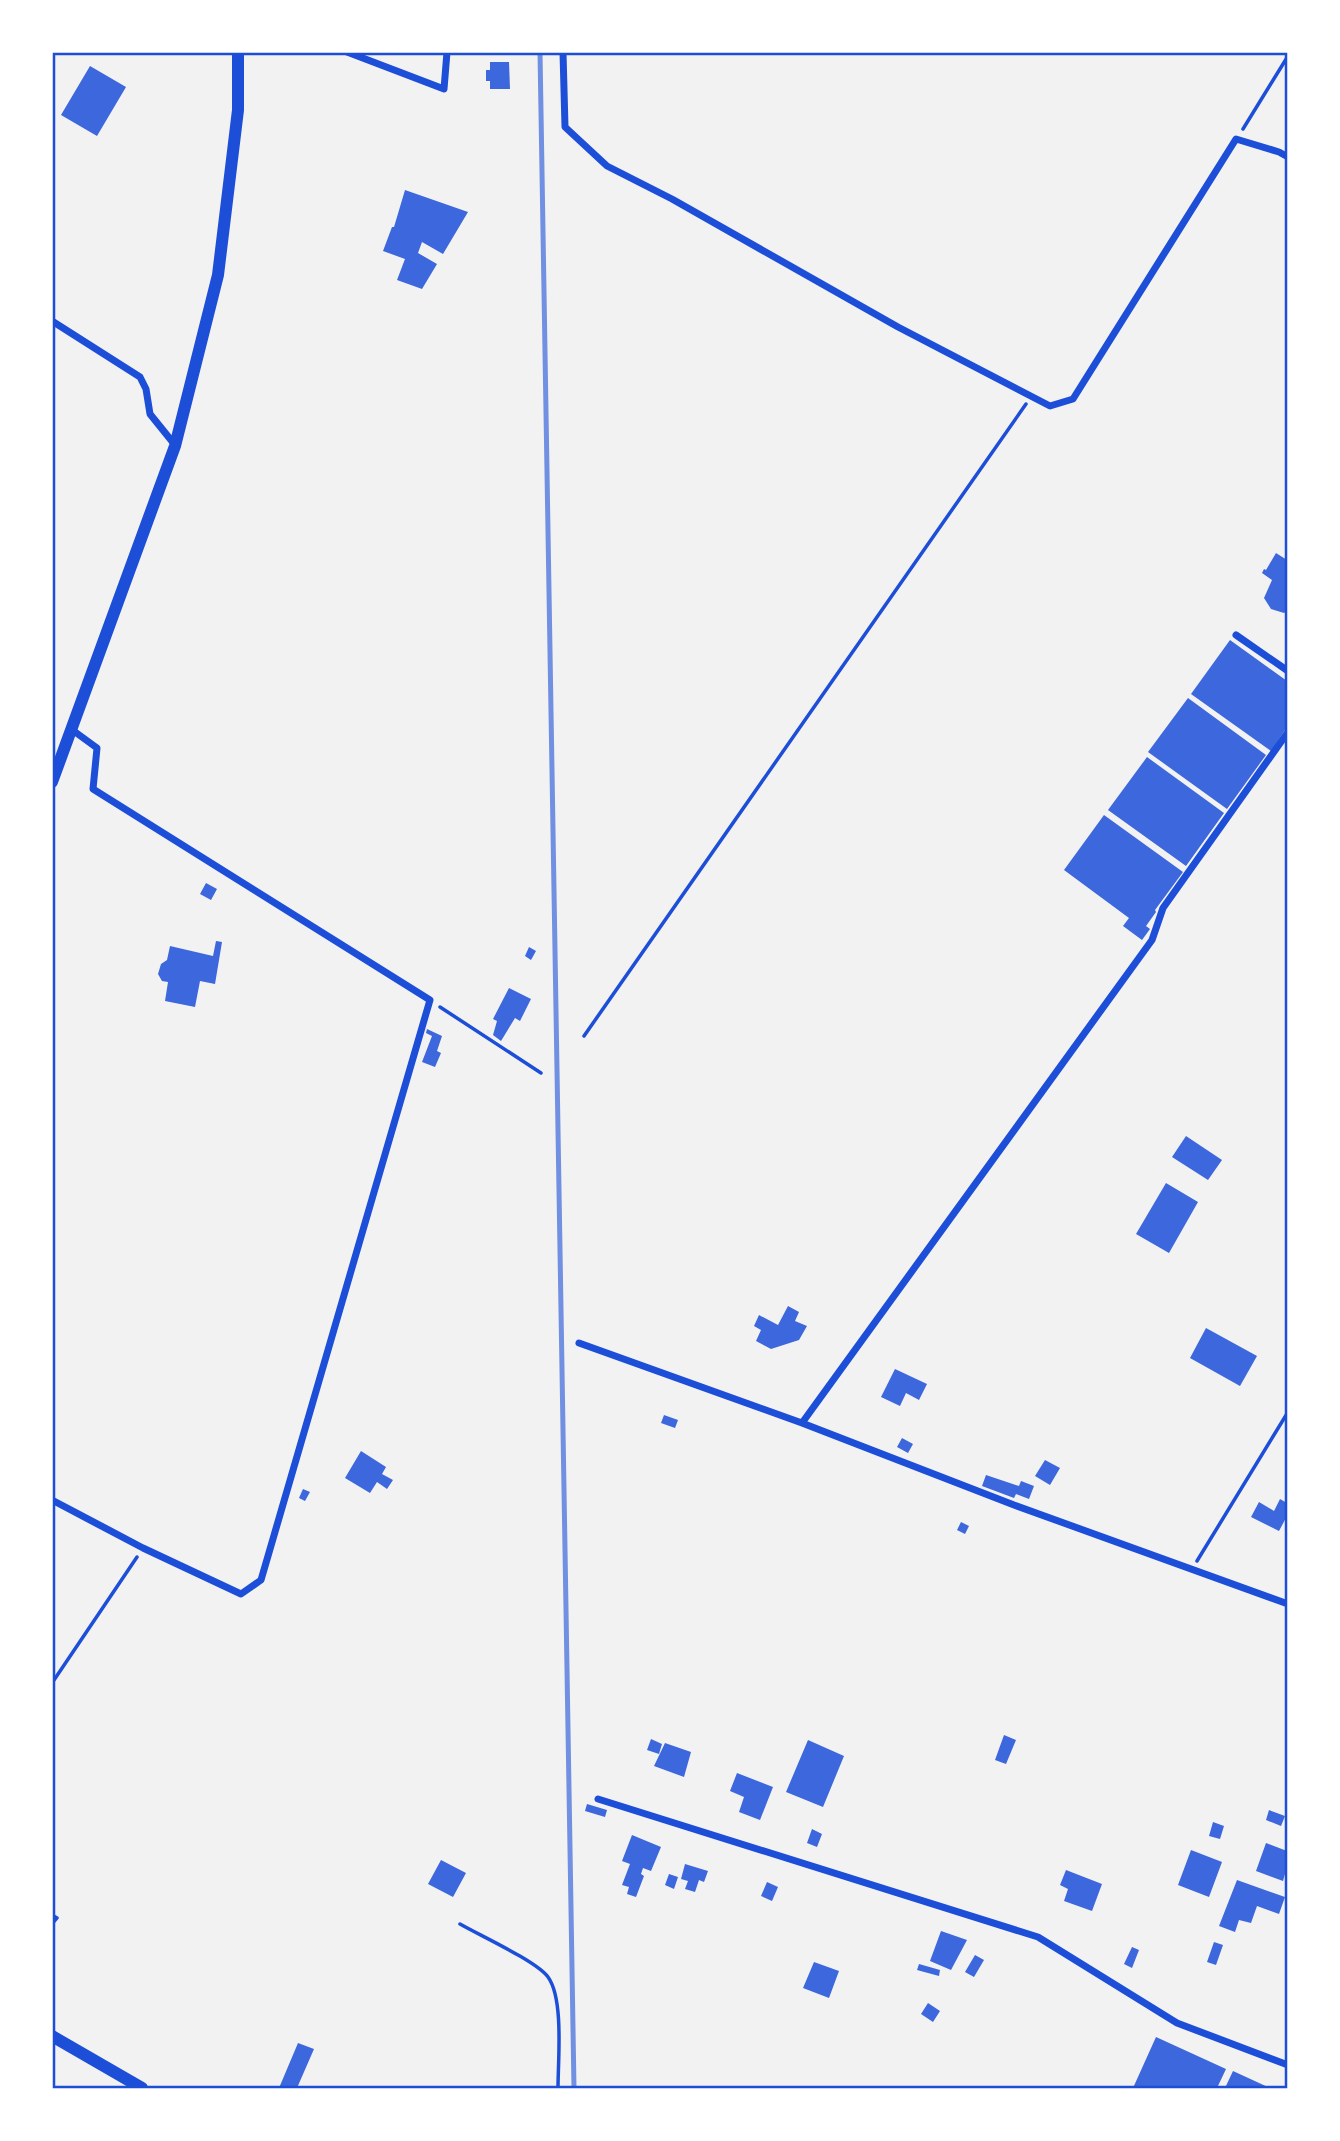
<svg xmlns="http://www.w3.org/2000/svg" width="1340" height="2141" viewBox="0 0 1340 2141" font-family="'Nunito Sans',sans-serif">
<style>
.building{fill:#3d67dc}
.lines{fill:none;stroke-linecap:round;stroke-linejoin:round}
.path{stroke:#1d4ed8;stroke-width:3.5}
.minor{stroke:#1d4ed8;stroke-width:7}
.primary{stroke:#1d4ed8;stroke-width:12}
.rail{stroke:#7290e2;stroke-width:5}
.neatline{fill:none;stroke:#1d4ed8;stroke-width:2.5}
</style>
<rect width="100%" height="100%" fill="#f2f2f2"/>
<path class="building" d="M490 62H509L510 89H490V81H486V70H490Z
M90 66 126 87 97 136 61 115Z
M405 190 468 212 443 254 422 242 418 253 437 264 422 289 397 280 405 259 383 251 392 227H394Z
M1276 553 1287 560 1285 567 1287 569V611L1284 613 1271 609 1264 598 1272 580 1262 573 1264 569 1266 570Z
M1230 640 1287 681V727L1271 751 1191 694Z
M1188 698 1266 755 1227 809 1148 752Z
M1147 757 1224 813 1186 866 1108 810Z
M1104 815 1183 872 1155 910 1156 912 1146 926 1150 929 1142 940 1123 926 1129 918 1064 870Z
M206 883 217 889 211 900 200 894Z
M216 941 222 942 215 984 200 981 195 1007 165 1001 168 982 162 981 158 974 161 964 167 960 170 946 213 956Z
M529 947 536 951 531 960 525 956Z
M509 988 531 999 520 1021 515 1018 501 1041 493 1035 497 1021 493 1019Z
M427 1029 442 1036 437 1051 441 1053 435 1067 422 1062 432 1036 426 1033Z
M1186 1136 1222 1160 1208 1180 1172 1157Z
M1166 1183 1198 1202 1169 1253 1136 1234Z
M788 1306 799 1312 795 1321 807 1326 799 1340 771 1349 756 1341 761 1330 754 1326 759 1315 778 1325Z
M1206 1328 1257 1356 1240 1386 1190 1358Z
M895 1369 927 1384 919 1400 906 1393 900 1406 881 1397Z
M664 1415 678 1420 675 1428 661 1423Z
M902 1438 913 1444 908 1453 897 1447Z
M361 1451 386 1467 382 1474 393 1480 387 1489 377 1482 370 1493 345 1478Z
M1045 1460 1060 1468 1050 1485 1035 1476Z
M986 1475 1019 1486 1021 1481 1034 1486 1029 1499 1016 1494 1014 1498 982 1486Z
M303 1489 310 1492 305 1501 299 1498Z
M1280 1499 1287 1503V1516L1279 1531 1251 1517 1259 1502 1274 1511Z
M961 1522 969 1526 965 1534 957 1530Z
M1004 1735 1016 1740 1006 1764 995 1760Z
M651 1739 662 1744 659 1754 647 1750Z
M808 1740 844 1756 823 1807 786 1792Z
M665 1743 691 1752 684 1777 654 1766Z
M737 1773 773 1787 760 1820 739 1812 744 1797 730 1791Z
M587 1804 607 1810 605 1817 585 1811Z
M1269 1810 1285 1816 1281 1826 1266 1820Z
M1213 1822 1224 1826 1220 1839 1209 1836Z
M812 1829 822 1834 817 1847 807 1843Z
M632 1835 661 1847 651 1871 643 1868 641 1874 644 1876 636 1897 627 1894 629 1887 622 1885 630 1864 622 1861Z
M1266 1843 1287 1851V1867L1283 1881 1256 1871Z
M1191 1850 1222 1862 1209 1897 1178 1885Z
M441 1860 466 1873 453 1897 428 1884Z
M685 1864 708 1871 704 1882 699 1880 695 1892 685 1889 688 1881 681 1879Z
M1066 1870 1102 1884 1092 1911 1064 1901 1068 1889 1060 1885Z
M669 1874 678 1877 674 1889 665 1885Z
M1237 1880 1285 1897 1279 1914 1257 1906 1251 1923 1239 1920 1235 1932 1219 1926Z
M767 1882 778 1887 772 1901 761 1896Z
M941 1931 967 1940 951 1970 930 1961Z
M1214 1942 1223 1945 1216 1965 1207 1962Z
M1132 1947 1139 1950 1132 1968 1124 1964Z
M975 1955 984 1960 974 1977 965 1972Z
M814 1962 839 1971 829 1998 803 1988Z
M919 1964 940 1970 939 1976 917 1970Z
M928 2003 940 2011 933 2022 921 2014Z
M1156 2037 1226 2069 1217 2088H1133Z
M298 2043 314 2049 297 2088H279Z
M1233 2071 1270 2088H1225Z"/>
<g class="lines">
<path class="path" d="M1243 129 1288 56
M440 1007 541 1073
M584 1036 1026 404
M1197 1561 1288 1412
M52 1683 137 1557
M52 1915 57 1918 52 1924
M460 1924C479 1935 536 1961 548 1977 564 1999 558 2060 558 2088"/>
<path class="minor" d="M347 52 444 89 447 52
M563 52 565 127 607 166 672 199 898 327 1050 406 1073 399 1236 139 1279 152 1288 157
M52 321 140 377 146 389 150 414 175 445
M1236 635 1288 671
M579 1343 802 1423 1014 1505 1288 1604
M802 1423 1152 940 1163 908 1288 732
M52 1500 143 1548 241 1594 261 1580 430 1000 93 789 97 748 71 729
M598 1799 1038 1937 1177 2023 1288 2065"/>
<path class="primary" d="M52 782 175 446 218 275 238 110V52
M52 2036 142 2088"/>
<path class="rail" d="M540 52 574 2088"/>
</g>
<rect width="1340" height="2141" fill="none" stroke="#ffffff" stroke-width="108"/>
<rect x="54" y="54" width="1232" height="2033" class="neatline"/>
</svg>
